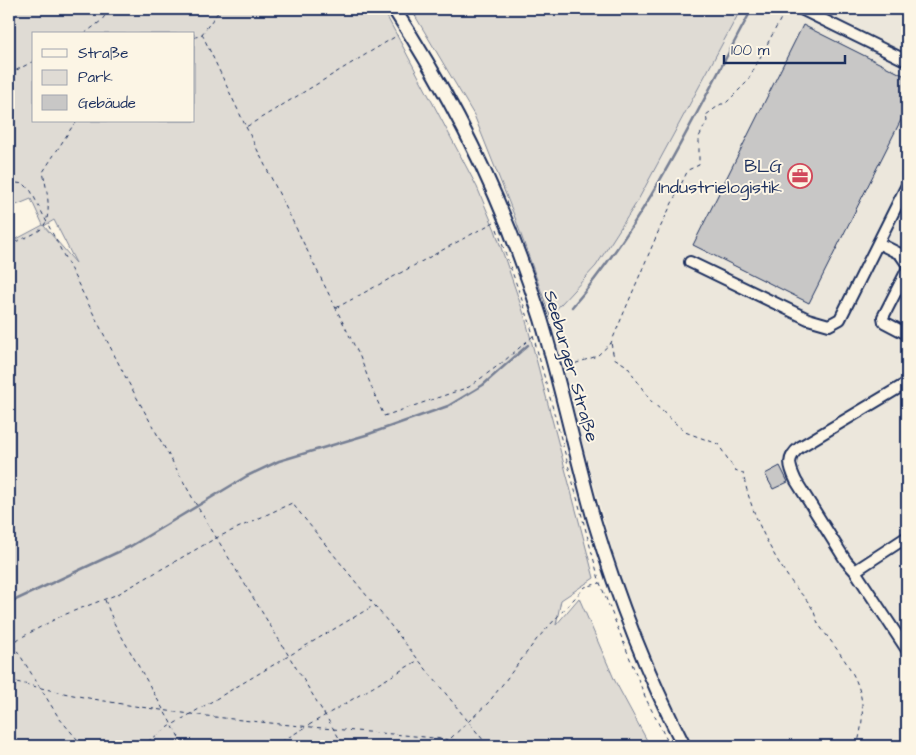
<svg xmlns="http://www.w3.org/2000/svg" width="916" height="755" viewBox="0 0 916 755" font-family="'Architects Daughter',sans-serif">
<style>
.built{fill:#ece7dc}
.green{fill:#dfdbd4;stroke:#7d8599;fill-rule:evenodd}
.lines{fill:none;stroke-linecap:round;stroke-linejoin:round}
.stream{stroke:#767f94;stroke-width:2.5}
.building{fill:#c8c7c6;stroke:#1b2f5e}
.minor-casing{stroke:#1b2f5e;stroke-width:14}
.major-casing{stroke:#1b2f5e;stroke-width:16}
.path{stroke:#1b2f5e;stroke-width:1;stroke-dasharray:4 4;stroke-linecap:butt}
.minor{stroke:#fcf5e5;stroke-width:10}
.major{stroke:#fcf5e5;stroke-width:12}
.labels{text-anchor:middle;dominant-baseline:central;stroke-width:4;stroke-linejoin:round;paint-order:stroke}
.poi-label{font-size:18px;fill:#1b2f5e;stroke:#fcf5e5;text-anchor:end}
.street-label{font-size:18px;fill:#1b2f5e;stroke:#fcf5e5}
</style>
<rect width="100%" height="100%" fill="#fcf5e5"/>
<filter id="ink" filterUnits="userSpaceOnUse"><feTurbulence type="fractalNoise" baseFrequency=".02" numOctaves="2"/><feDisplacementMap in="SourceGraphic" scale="10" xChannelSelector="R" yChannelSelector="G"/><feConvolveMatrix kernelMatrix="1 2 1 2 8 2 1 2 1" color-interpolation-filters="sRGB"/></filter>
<g filter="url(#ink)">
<path class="built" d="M741 9H907V746H692L647 654 626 599 582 442 550 316 596 266 637 202Z"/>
<path class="green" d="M9 9H383L477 187 495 230 525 317 594 578 561 600 556 625 579 598 615 681 650 746H9V243L43 225 31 199 9 208ZM34 34H194V121H34ZM54 220 76 263 44 226Z
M411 9H741L637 202 596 266 550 316 514 215 474 115Z"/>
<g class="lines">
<path class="stream" d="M572 307C648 219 697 110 752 9
M9 603 131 546 247 476 279 461 366 435 448 406 483 385 528 345"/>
</g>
<path class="building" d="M803 25 907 77V108L809 303 693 245Z
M780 466 788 482 773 489 765 474Z"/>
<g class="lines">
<defs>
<path id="minor" d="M803 10 907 61
M878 243 900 254 907 264
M690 262 808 319 829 325 840 319 907 185
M907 270 883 317 884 322 907 334
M907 537 855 571 907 650
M855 571 846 561 796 481C789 466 786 458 800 447L907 383"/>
<path id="major" d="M394 9C457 105 507 209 541 319 561 385 575 453 594 520 617 597 647 674 684 746"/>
</defs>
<use href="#minor" class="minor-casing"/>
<use href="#major" class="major-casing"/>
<path class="path" d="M411 9 415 16 427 9
M84 34 101 21 110 9
M202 34 246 127 398 35
M194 38 202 34 219 11 218 9
M9 74 34 61
M246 127 360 357 373 391 384 416 469 387 503 362 533 336
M9 182 24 184 31 191 127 380 197 506 344 746
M497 229 529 320 600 583 646 699 670 746
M9 245C18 240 33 236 41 229 54 218 46 186 43 172L72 127 78 121
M336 308 494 222
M611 343 614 358 627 366 650 400 685 432 718 444 735 470 743 473C750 511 770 552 793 584 799 592 807 599 812 608 815 613 816 620 819 625 851 669 873 689 857 746
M568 366 597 356 611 343 659 230 688 170 699 165V137L707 121 706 115 721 104H725L747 82 786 9
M105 600 114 623 184 746
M9 644 61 616 118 594 216 538 292 503 488 746
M13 644 59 718 83 746
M9 680C114 708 225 719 333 729 385 734 436 736 487 746
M309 725 417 661
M451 738 489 702 537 639 585 587 600 583
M141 746 172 725 373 606
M274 746 306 727"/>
<use href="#minor" class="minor"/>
<use href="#major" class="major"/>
</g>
</g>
<defs>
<symbol id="office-ring" viewBox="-11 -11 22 22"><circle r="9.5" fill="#fcf5e5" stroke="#d1495b" stroke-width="1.5"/><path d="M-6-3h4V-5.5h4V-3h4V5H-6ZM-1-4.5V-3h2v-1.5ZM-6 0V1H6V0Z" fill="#d1495b"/></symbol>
</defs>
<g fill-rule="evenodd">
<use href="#office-ring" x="786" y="162" width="28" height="28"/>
</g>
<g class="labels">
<g class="poi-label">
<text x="782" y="166">BLG<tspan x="782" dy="21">Industrielogistik</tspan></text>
</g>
<g class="street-label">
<text transform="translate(571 366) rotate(74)">Seeburger Straße</text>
</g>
</g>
<rect width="916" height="755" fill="none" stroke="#fcf5e5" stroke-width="30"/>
<rect x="15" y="15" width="886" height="725" fill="none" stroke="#1b2f5e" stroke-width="2" filter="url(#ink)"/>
<rect x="32" y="32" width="162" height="90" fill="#fcf5e5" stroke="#a2a6af"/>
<rect x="42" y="49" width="25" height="8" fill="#fcf5e5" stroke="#a2a6af"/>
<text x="78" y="58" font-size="15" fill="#1b2f5e">Straße</text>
<rect x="42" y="70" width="25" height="15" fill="#dfdbd4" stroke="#a2a6af"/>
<text x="78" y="82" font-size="15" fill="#1b2f5e">Park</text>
<rect x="42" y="95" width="25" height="15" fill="#c8c7c6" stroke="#a2a6af"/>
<text x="78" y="108" font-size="15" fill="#1b2f5e">Gebäude</text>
<path d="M724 55v8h121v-8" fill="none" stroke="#1b2f5e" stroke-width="2.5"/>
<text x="731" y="55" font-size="15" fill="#1b2f5e" stroke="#fcf5e5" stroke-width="4" paint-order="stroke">100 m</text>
</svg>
